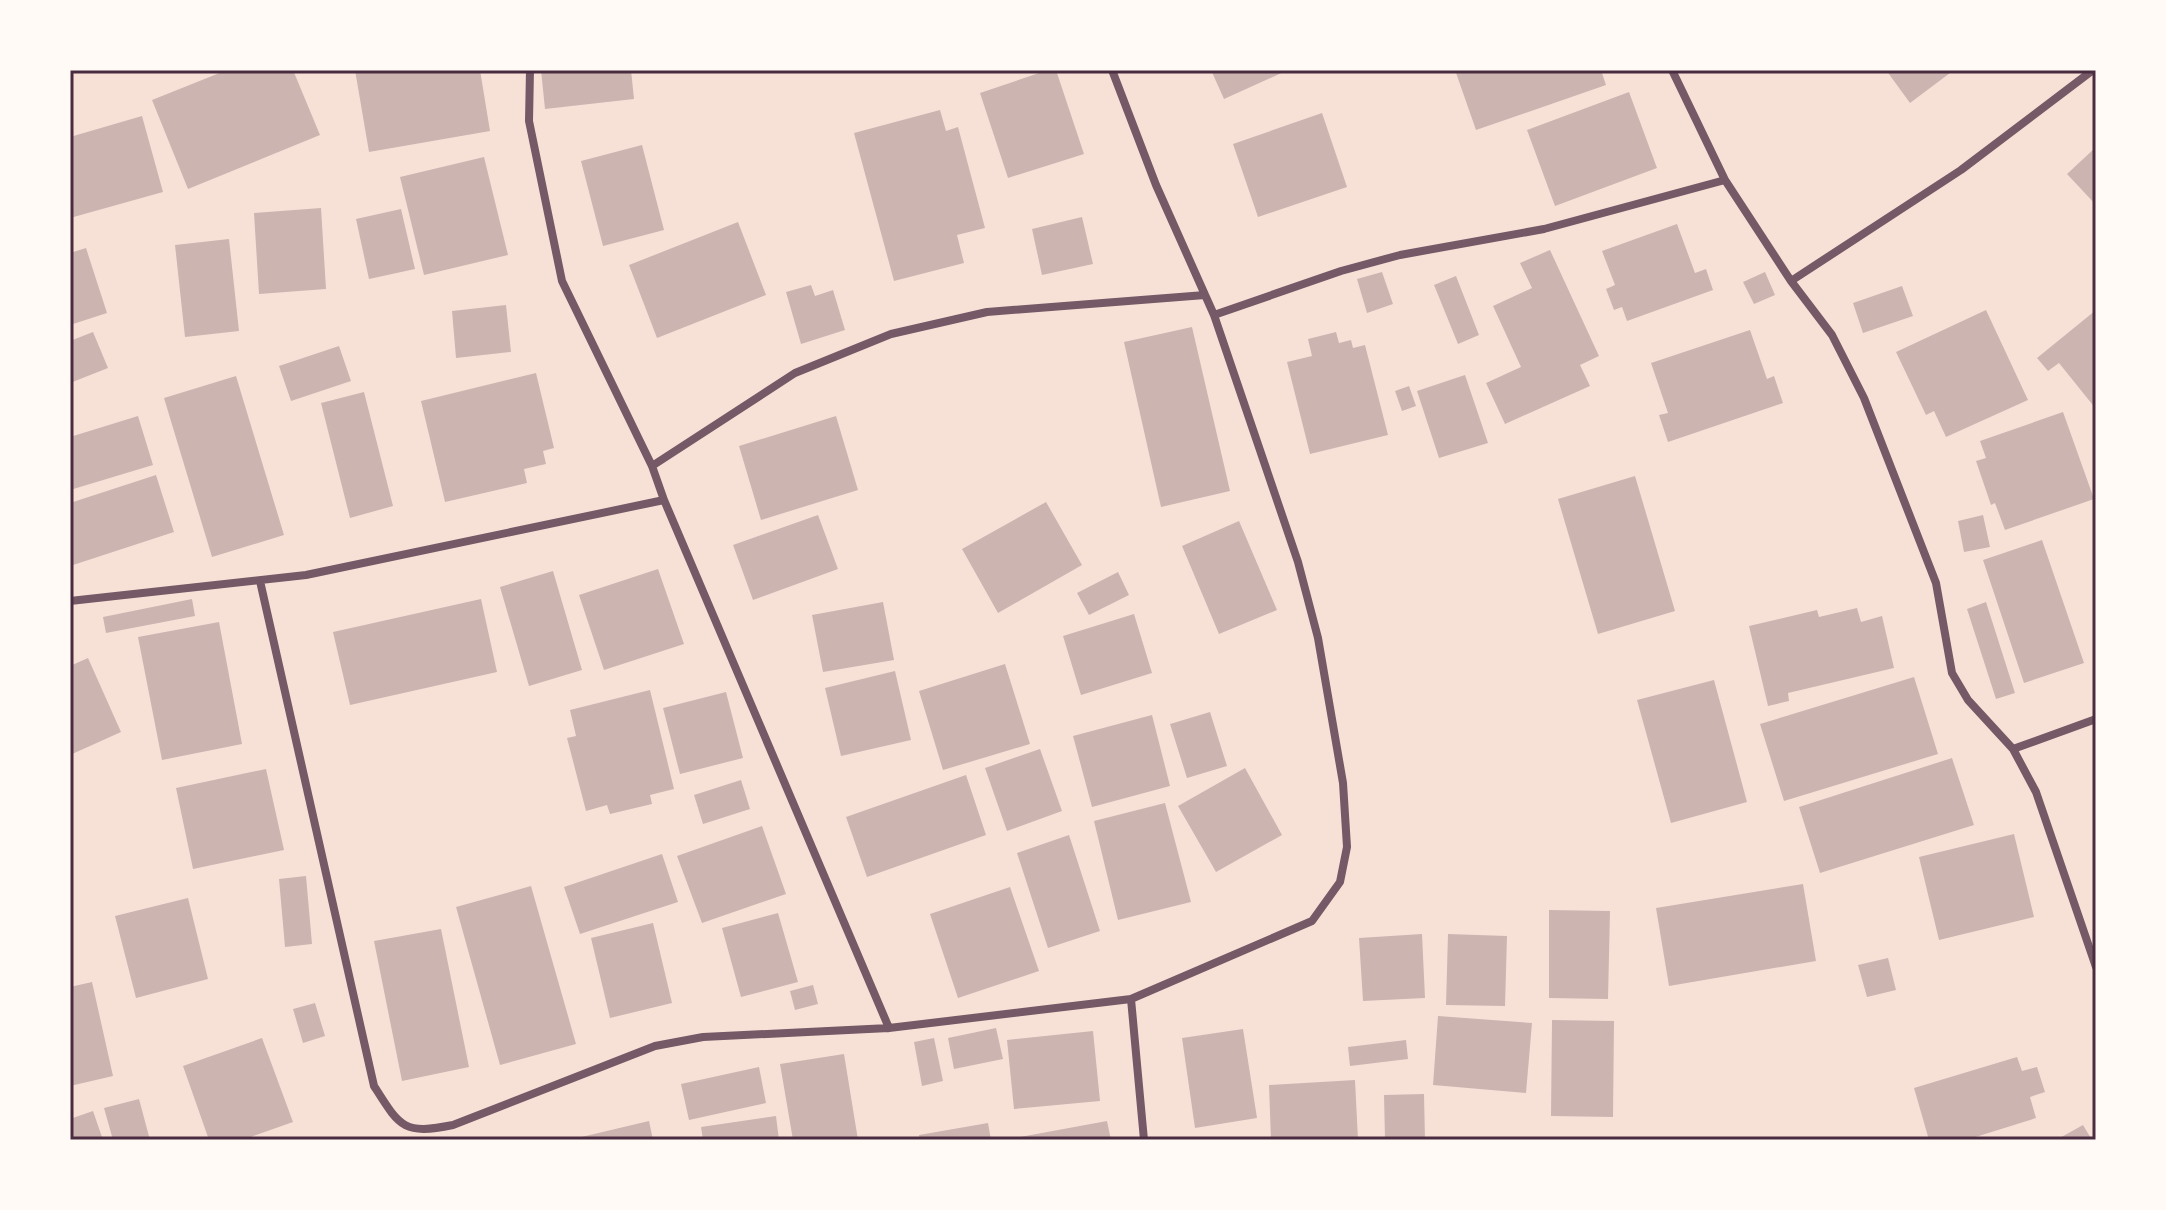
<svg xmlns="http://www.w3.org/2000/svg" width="2166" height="1210" viewBox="0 0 2166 1210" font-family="Quicksand,sans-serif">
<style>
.building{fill:#ccb4b1}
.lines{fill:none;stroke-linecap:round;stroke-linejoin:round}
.minor{stroke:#755966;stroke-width:8}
.neatline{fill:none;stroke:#4a2c40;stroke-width:3}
</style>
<rect width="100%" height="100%" fill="#f7e1d7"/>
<path class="building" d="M227 70H293L320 135 188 189 152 100Z
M355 70H480L490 131 369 152Z
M541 70H631L634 99 545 109Z
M1048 70H1056L1084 154 1008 178 980 93Z
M1211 70H1288L1224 99Z
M1455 70H1601L1606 85 1476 130Z
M1886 70H1954L1910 103Z
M1629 92 1657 168 1555 206 1527 130Z
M940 110 946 131 958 127 985 228 957 235 964 263 894 281 854 133Z
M1322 113 1347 187 1258 217 1233 144Z
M142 116 163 192 70 218V137Z
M642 145 664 230 603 246 581 161Z
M2096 147V205L2067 174Z
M484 157 508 255 424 275 400 177Z
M321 208 326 289 259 294 254 213Z
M401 209 415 269 369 279 356 219Z
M1082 217 1093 264 1042 275 1032 229Z
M738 222 766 295 657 338 629 265Z
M1677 224 1695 273 1706 269 1713 290 1627 321 1622 307 1614 310 1606 289 1615 285 1602 251Z
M229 239 239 331 185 337 175 245Z
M86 248 107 313 70 325V253Z
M1550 250 1599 356 1580 365 1590 386 1505 424 1486 383 1521 367 1493 306 1532 288 1520 263Z
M1382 272 1393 304 1367 313 1357 279Z
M1765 272 1775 295 1754 304 1743 282Z
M1456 276 1479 335 1458 344 1434 285Z
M811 285 815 296 833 290 845 330 801 344 786 292Z
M1902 286 1913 316 1863 333 1853 303Z
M506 305 511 352 456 358 452 311Z
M1986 310 2028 400 1946 437 1934 411 1926 415 1896 352Z
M2096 310V409L2059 363 2048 371 2037 358Z
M1192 327 1230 491 1161 507 1124 342Z
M1750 330 1767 379 1774 376 1783 403 1668 442 1659 415 1668 413 1651 363Z
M93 332 108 368 70 383V341Z
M1336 332 1339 343 1351 340 1353 348 1365 345 1388 435 1310 454 1287 362 1312 356 1308 339Z
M339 346 351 381 291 401 279 366Z
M536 373 554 448 543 451 546 464 524 469 527 483 445 502 421 401Z
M1465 375 1488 443 1439 458 1417 391Z
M236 376 284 535 212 557 164 398Z
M1409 386 1416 406 1402 411 1395 391Z
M364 392 393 506 350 518 321 403Z
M2063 412 2094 499 2005 530 1995 503 1991 505 1976 461 1986 458 1980 441Z
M138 416 153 465 70 490V437Z
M836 416 858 490 761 520 739 446Z
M156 475 174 532 70 566V503Z
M1635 476 1675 611 1598 634 1558 499Z
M1046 502 1082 565 998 613 962 549Z
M818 515 838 569 753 600 733 545Z
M1983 515 1990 547 1964 552 1958 521Z
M1239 521 1277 610 1219 634 1182 546Z
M2042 540 2084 663 2024 683 1983 560Z
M658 569 684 644 604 670 579 595Z
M553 571 582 670 529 686 500 587Z
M1118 572 1129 595 1089 615 1077 593Z
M192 599 195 616 106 633 103 617Z
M481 599 497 672 350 705 333 632Z
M883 602 894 660 823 672 812 615Z
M1986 602 2015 693 1996 699 1967 609Z
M1857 608 1861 622 1882 616 1894 668 1788 693 1789 701 1768 706 1749 626 1817 610 1819 617Z
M1134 614 1152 673 1081 695 1063 636Z
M219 622 242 744 162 760 138 637Z
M88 658 121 732 70 755V666Z
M1005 664 1030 744 943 770 919 691Z
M895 671 911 740 841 756 825 688Z
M1914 677 1938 754 1784 801 1760 724Z
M1714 680 1747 802 1671 823 1637 700Z
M650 690 674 789 650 795 652 804 610 814 607 805 586 811 567 738 576 736 570 710Z
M726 692 743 758 680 774 663 708Z
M1210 712 1227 766 1187 778 1170 724Z
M1152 715 1170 786 1092 807 1073 736Z
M1040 749 1062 811 1007 831 985 768Z
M1952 758 1974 825 1820 873 1799 807Z
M1245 768 1282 835 1216 872 1178 806Z
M266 769 284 850 193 869 176 788Z
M966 775 986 835 867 877 846 817Z
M741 780 750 809 703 824 694 795Z
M1165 803 1191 902 1118 920 1094 821Z
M762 826 786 894 702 923 677 856Z
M2014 834 2034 917 1939 940 1919 857Z
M1069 835 1100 931 1048 948 1017 853Z
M662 854 678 902 580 934 564 887Z
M306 876 312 944 285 947 279 879Z
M1803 884 1816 961 1669 986 1656 908Z
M531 886 576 1044 500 1065 456 907Z
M1010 887 1039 971 958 998 930 914Z
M188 898 208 979 136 998 115 916Z
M1549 910 1610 911 1608 999 1549 998Z
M778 913 798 982 741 997 722 928Z
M653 923 672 1003 610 1018 591 938Z
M441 929 469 1067 402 1081 374 941Z
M1422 934 1425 998 1363 1001 1359 938Z
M1448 934 1507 936 1505 1006 1446 1005Z
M1888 958 1896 990 1867 997 1858 965Z
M92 982 113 1076 70 1086V987Z
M813 985 818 1004 795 1010 790 991Z
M315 1003 325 1036 303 1043 293 1009Z
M1438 1016 1532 1023 1526 1093 1433 1085Z
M1552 1020 1614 1021 1613 1117 1551 1116Z
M996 1028 1003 1059 954 1069 948 1038Z
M1243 1029 1257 1118 1195 1128 1182 1038Z
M1093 1031 1100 1101 1014 1109 1007 1040Z
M262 1038 293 1122 242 1140H209L183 1066Z
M934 1038 943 1081 922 1086 914 1042Z
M1406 1040 1408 1059 1350 1066 1348 1047Z
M844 1054 858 1140H793L780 1064Z
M2017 1057 2022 1071 2037 1067 2045 1092 2030 1097 2036 1118 1966 1140H1929L1914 1088Z
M759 1067 766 1103 689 1120 681 1084Z
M1355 1080 1358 1140H1271L1269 1085Z
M1424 1094 1425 1140H1385L1384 1095Z
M139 1099 150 1140H113L104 1108Z
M93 1111 103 1140H70V1119Z
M776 1116 779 1140H703L701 1127Z
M649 1121 653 1140H573V1139Z
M1107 1121 1111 1140H1014V1138Z
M988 1123 991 1140H920L919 1135Z
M2083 1125 2092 1140H2056Z"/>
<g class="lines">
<path class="minor" d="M530 70 529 121 562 281 652 466 664 500 889 1028
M1672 70 1725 180 1791 281 1832 335 1864 398 1936 583 1952 673 1968 700 2013 749 2036 792 2096 967
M1791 281 1961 170 2093 70
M1214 315 1341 271 1400 255 1544 229 1725 180
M652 466 795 373 891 334 987 312 1205 295
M260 581 374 1086C400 1127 403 1135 453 1125L655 1046 703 1037 889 1028 1131 999 1312 921 1340 882 1347 847 1343 783 1318 638 1298 562 1214 315 1156 185 1112 70
M70 601 306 575 664 500
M2013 749 2096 719
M1131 999 1144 1140"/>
</g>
<rect width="2166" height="1210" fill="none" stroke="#fffaf5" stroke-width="144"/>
<rect x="72" y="72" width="2022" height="1066" class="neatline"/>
</svg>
